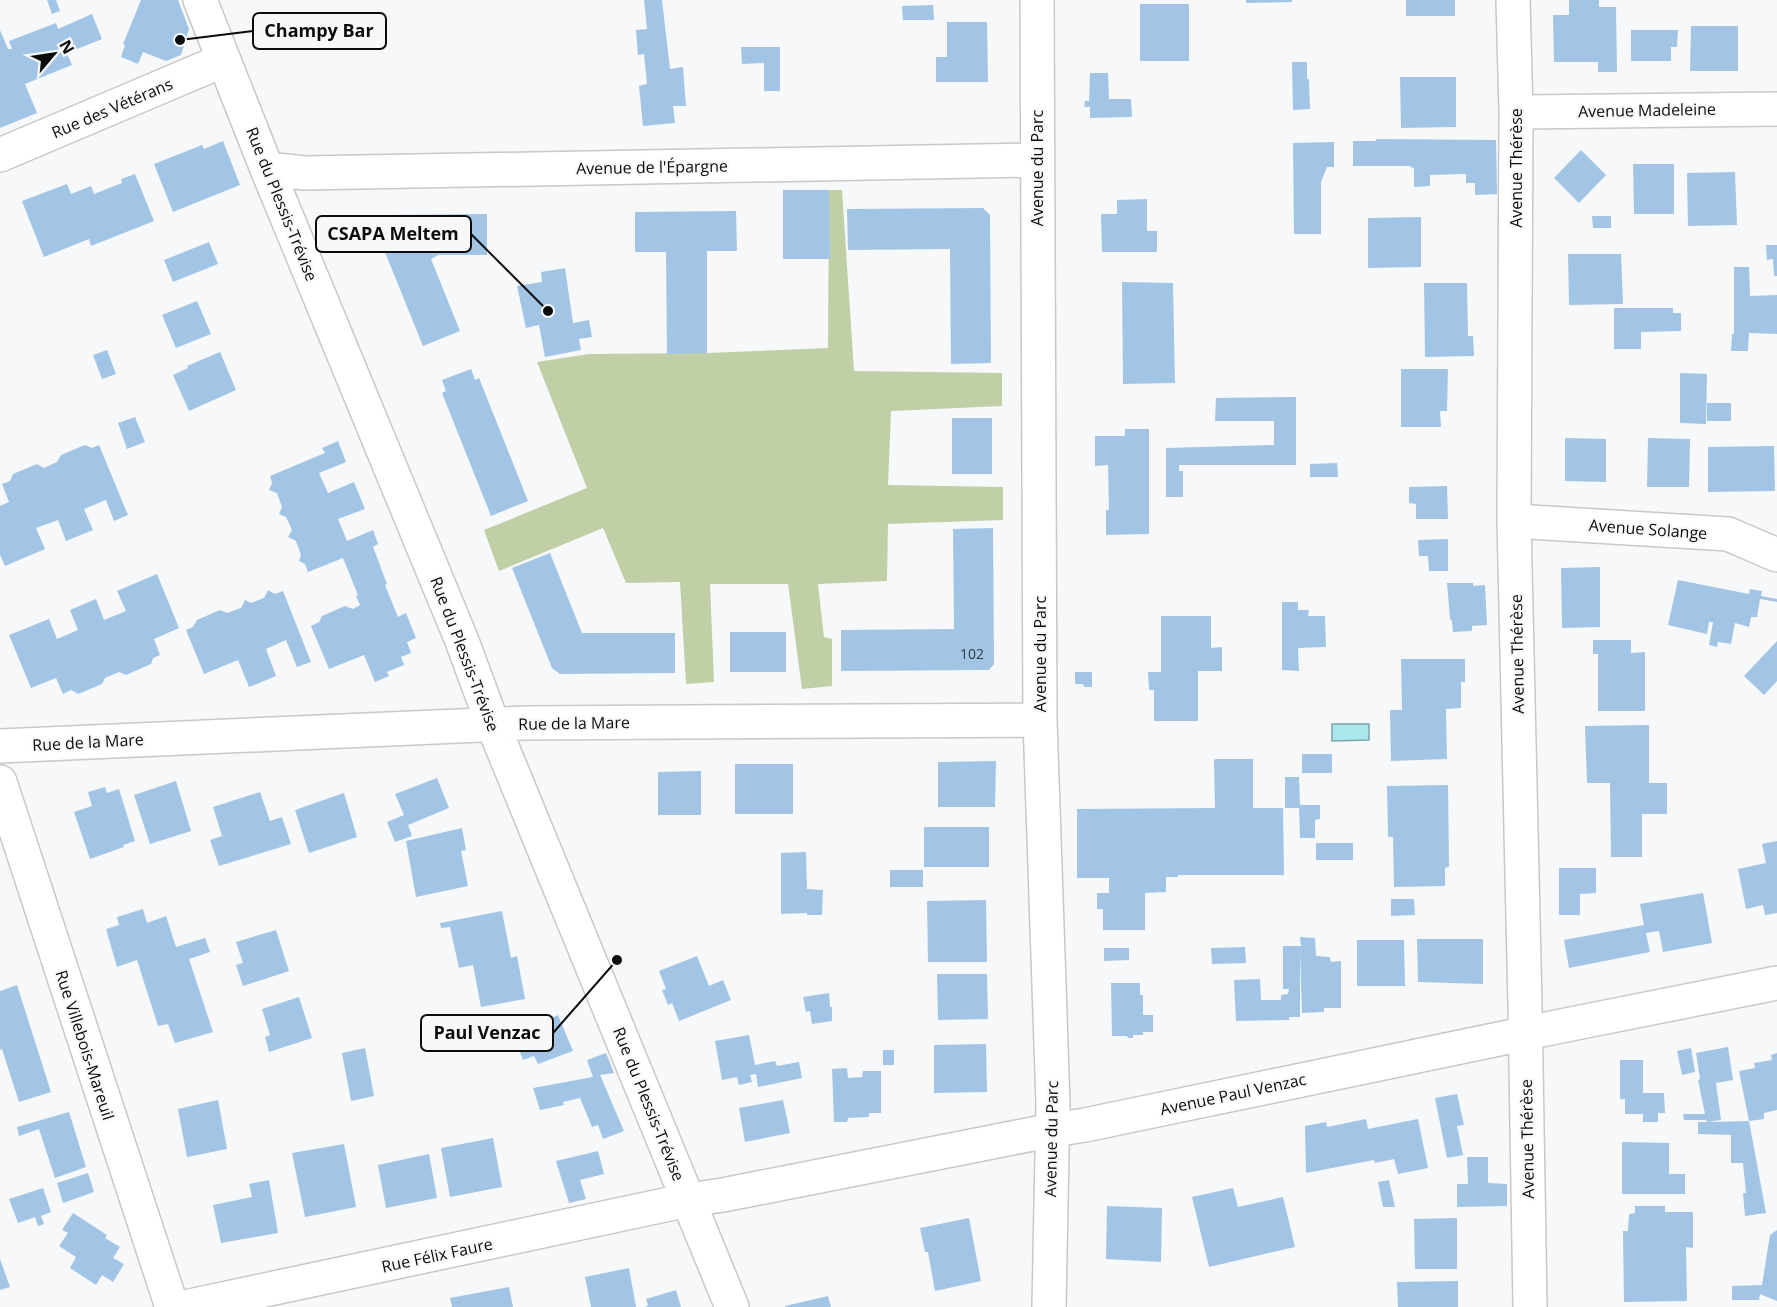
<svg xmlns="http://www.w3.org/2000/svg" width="1777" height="1307" viewBox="0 0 1777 1307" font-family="'Open Sans',sans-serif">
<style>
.green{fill:#c0cfa6}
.water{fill:#ace7ee;stroke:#7ca5aa;stroke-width:1.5}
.building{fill:#a2c5e6}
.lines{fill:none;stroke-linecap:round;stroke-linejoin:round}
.minor-casing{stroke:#c7c8c9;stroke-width:36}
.minor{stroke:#fff;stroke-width:33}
.labels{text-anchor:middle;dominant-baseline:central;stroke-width:4.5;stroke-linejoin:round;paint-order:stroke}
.number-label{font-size:14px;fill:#323a43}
.street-label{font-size:16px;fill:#0c0c0d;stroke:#f7f8fa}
.leader{fill:none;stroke:#0c0c0d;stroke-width:2}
.callout-dot{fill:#0c0c0d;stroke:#f7f8fa;stroke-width:2}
.callout{fill:#f7f8fa;stroke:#0c0c0d;stroke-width:2}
.callout-label{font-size:18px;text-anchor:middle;font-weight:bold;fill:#0c0c0d}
</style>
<rect width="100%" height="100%" fill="#f7f8fa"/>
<path class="green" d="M829 190H842L854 371 1002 373V406L891 411 888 485 1003 487V520L888 524 887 581 818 584 824 637 832 639V686L802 689 788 584H710L714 682 686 684 680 582 626 583 603 528 499 571 484 530 587 488 537 362 589 354 707 353 828 348Z"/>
<path class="water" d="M1332 724H1369V740L1332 741Z"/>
<path class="building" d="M47 0H56L60 11 52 14Z
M141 0H178L189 29 181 55 166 61 143 52 138 64 121 57 125 45 123 44Z
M644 0H662L670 69 683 67 686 106H673L675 123 643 126 639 86 647 84 644 54 638 55 636 30 647 29Z
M1246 0H1292V2L1246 3Z
M1406 0H1455V16H1406Z
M1569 0H1599V7H1616L1617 72H1598V62H1554L1553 15H1569Z
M1140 4H1189V61H1140Z
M933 5 934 20H903L902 6Z
M92 14 102 39 67 53 72 65 25 84 37 113 0 128V30L8 49H12L9 41 56 23 58 29Z
M947 22H987L988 82H936V57H947Z
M1691 26H1738V71H1690Z
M1631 30H1678L1677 47H1671V61H1631Z
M741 47H780V91H764V63L742 64Z
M1292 62H1307V79H1309L1310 109 1293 110Z
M1090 73H1108L1109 99H1131L1132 117 1090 118V107H1084L1085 101H1089Z
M1400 77H1456V127L1401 128Z
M1377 139 1496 140 1497 194 1475 195V183H1466V174L1430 175V186L1414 187V169L1410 166H1353V141H1375Z
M223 141 240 185 173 212 154 164 202 145 204 149Z
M1334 142V167H1327L1321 182V234H1294L1293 143Z
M1581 150 1606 175 1579 203 1554 178Z
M1633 164H1674V214H1634Z
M1735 172 1737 225 1688 226 1687 173Z
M135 174 154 221 91 246 89 239 44 257 22 201 67 184 71 194 91 186 94 194 122 183 121 179Z
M783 190H829L830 259H783Z
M1147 199V231H1157V252H1102L1101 214H1117V200Z
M983 208 990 215 991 363 951 364 950 249 848 250 847 209Z
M736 211 737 251H707V353L667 354 666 252H635V212Z
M487 214V255H438L431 259 460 331 423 346 378 235 392 215Z
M1592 216H1611V228H1593Z
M1421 217V267L1368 268V218Z
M209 242 218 264 173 282 164 260Z
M1766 245H1777V276H1774L1773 259 1767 260Z
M1568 254H1621L1623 304 1569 305Z
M1734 267H1749L1750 296 1777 295V334L1749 333 1748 351H1731L1732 334H1734Z
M565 268 573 323 589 320 592 337 579 339 581 350 545 357 539 325 526 328 517 286 542 282 541 272Z
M1122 282 1173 283 1175 383 1123 384Z
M1424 283H1467L1468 336H1473L1474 356 1425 357Z
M197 301 211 334 176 348 162 315Z
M1614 308H1673V313H1681V331L1641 332V349H1614Z
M107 350 116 374 102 379 93 355Z
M220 352 236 390 189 411 173 375 188 368 187 366Z
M471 369 475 380 479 378 528 501 491 516 442 393 446 391 442 380Z
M1401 369H1448L1447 411H1440L1441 427H1401Z
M1680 373 1707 374 1706 424 1680 423Z
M1296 397V465H1179V471H1183V497H1166V448L1274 445V421H1215L1216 398Z
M1707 403H1731V421H1707Z
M135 417 145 442 127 449 118 423Z
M952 418H992V474H952Z
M1125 429H1149V534L1106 535V510H1109L1108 465 1095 466V436H1125Z
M1565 438 1606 439V482L1565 481Z
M1648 438 1690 439 1689 487H1647Z
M338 441 346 462 319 473 328 493 354 482 365 509 338 519 347 541 373 530 378 544 373 547 387 584 385 585 398 617 406 613 416 638 407 642 411 653 401 657 404 665 387 672 389 676 375 682 364 655 329 669 311 626 319 622 322 616 345 606 353 609 360 605 356 596 358 595 343 558 308 572 305 564 299 561 301 555 296 541 288 537 292 530 286 517 279 514 282 507 277 493 269 490 272 483 270 476 325 453 322 448Z
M85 445 92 448 99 445 128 515 114 521 106 500 84 509 93 530 66 541 58 520 36 528 45 549 5 566 0 555V506L9 502 2 484 10 481 13 474 37 464 44 468 57 462 61 455Z
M1774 446 1775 491 1708 492V447Z
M1337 463 1338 477H1310V464Z
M1447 486 1448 519H1416V504L1409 503V487Z
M993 528 994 664 989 670 841 671V630L954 629 953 529Z
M1448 539V571H1429L1428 556H1419L1418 540Z
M550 553 582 633H675V673L560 674 552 668 512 568Z
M1600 567V627L1562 628 1561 568Z
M157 574 179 628 154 639 160 655 153 658 151 664 126 675 119 672 105 678 102 684 78 694 71 690 63 694 56 678 31 688 9 635 49 619 57 639 78 630 70 610 96 599 104 620 126 611 117 591Z
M1678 580 1749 594 1750 589 1762 591 1761 596 1777 599V602L1760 599 1757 617H1751L1749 627 1735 623 1731 644 1718 642 1717 647 1709 645 1713 622H1709L1707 634 1668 625Z
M1447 583H1473V586L1485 585 1487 625 1472 626V631L1453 632 1452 621 1450 619Z
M268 590 275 594 283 591 311 662 297 667 286 640 266 649 276 676 249 687 238 660 204 674 186 630 193 627 197 620 220 610 227 613 241 608 245 600 251 603 264 598Z
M1282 602H1298V610H1309L1308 616H1325L1326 647 1298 648 1299 671 1282 670Z
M1161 616H1211V648L1222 647V671H1198V721H1154V690H1149L1148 672H1161Z
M730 632H786V672H730Z
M1593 640H1631V653L1645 652V711H1598V654H1593Z
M1777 641V681L1764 695 1744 676Z
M1401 659H1465V682H1461V708L1446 709 1447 759 1391 761 1390 710H1402Z
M1075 672H1092V687H1084L1083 684H1075Z
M1649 725V783H1667V814H1642V857H1611L1610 783H1587L1585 726Z
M1302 754H1332V773H1302Z
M1216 759H1253V808H1283L1284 875H1178V877H1166V892L1145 893V930H1103V909H1097V893H1109V878H1077V809L1215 808 1214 760Z
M996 761 995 807H938V762Z
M735 764H793V814H735Z
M701 771V815H658V772Z
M1285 777H1299L1300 805H1320V819L1315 820V838H1300L1299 808H1285Z
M437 778 449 808 408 825 412 836 395 842 387 822 404 815 395 794Z
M176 781 191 831 150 844 134 795Z
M1448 785 1449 867 1445 868V886L1394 887 1393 837H1388L1387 786Z
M105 787 107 793 119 789 135 841 123 845 124 847 90 859 74 812 92 806 88 792Z
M260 792 270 821 282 817 291 844 219 866 210 840 222 836 213 807Z
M344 793 357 837 309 853 295 810Z
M924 827H989V867H924Z
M462 828 466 850 461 851 468 886 416 897 406 841Z
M1777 841V913L1765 915 1763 905 1746 909 1738 869 1766 863 1762 844Z
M1316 843H1353V860H1316Z
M806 852 807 889 823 890 822 915H807V913L781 914V853Z
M1559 868H1596V893L1580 894V915H1559Z
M890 870H923V887H890Z
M1703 893 1712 943 1663 952 1659 931 1646 933 1650 952 1569 968 1564 940 1644 925 1640 904Z
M1391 899H1414L1415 915 1391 916Z
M986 900 987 962H928L927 901Z
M143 909 147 923 166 916 176 947 205 938 210 952 189 959 213 1032 175 1043 168 1024 158 1026 137 960 117 967 106 929 119 925 117 917Z
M502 911 511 958 517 956 525 999 481 1007 473 965 459 968 450 927 441 928 440 923Z
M276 930 289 971 243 986 236 965 243 963 236 942Z
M1300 937 1315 938 1316 956 1330 957 1331 962 1341 961V1008H1324V1012L1302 1013 1300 952V1017H1289V1020L1236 1021 1234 980 1260 979 1261 1000H1281V995L1288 994 1289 989H1283V946H1301Z
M1417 939H1483V984L1418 982Z
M1357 940H1404L1405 986H1357Z
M1245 947 1246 963 1212 964 1211 948Z
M1104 948H1129V960L1104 961Z
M697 956 709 986 723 980 731 1000 679 1021 672 1003 668 1005 662 990 666 989 659 971Z
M937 974H987L988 1019 938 1020Z
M1111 983H1140V995H1143V1015H1153V1032H1143V1035H1133V1038H1128L1127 1036H1112Z
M17 985 51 1092 19 1102 2 1049 0 1050V991Z
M829 993 830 1007H832V1021L812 1024 810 1011 806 1012 803 997Z
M299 997 312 1038 269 1052 265 1037 270 1035 262 1009Z
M558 1015 573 1051 538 1064 534 1056 523 1060 513 1035Z
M749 1035 755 1065 775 1061 777 1066 799 1062 802 1078 758 1087 756 1074 750 1075 752 1082 739 1085 737 1077 722 1080 715 1041Z
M986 1044 987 1092 934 1093V1045Z
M1728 1047 1733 1080 1716 1083 1721 1120 1707 1122 1749 1121 1766 1213 1745 1216 1743 1193H1746L1743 1163H1731V1135L1698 1134V1122H1707L1706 1120H1684L1683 1114H1705L1698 1080 1700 1079 1696 1053Z
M365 1048 374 1096 351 1101 342 1053Z
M1691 1048 1695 1072 1682 1075 1677 1051Z
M883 1050H894V1065H883Z
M606 1053 614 1073 600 1075 624 1131 603 1139 598 1125 592 1127 580 1098 563 1102 564 1105 540 1110 533 1088 593 1077 587 1060Z
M1777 1053V1110L1764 1113V1119L1749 1121 1739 1071 1755 1068 1754 1063 1772 1060 1771 1055Z
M1620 1060H1643V1093H1664L1665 1113H1658V1122H1643V1114H1625V1099H1620Z
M847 1068 848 1078 862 1077 863 1071H881V1113H869V1117L848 1118 847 1122H834L832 1069Z
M1457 1094 1464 1125 1457 1126 1463 1155 1447 1158 1435 1098Z
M218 1100 227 1149 187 1157 178 1109Z
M783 1100 790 1133 745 1142 739 1108Z
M69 1112 86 1167 55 1178 39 1129 19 1136 17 1127Z
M1366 1119 1368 1129 1418 1119 1428 1168 1398 1174 1394 1159 1375 1163 1374 1160 1306 1173 1305 1126 1326 1122 1327 1127Z
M493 1138 502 1187 450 1197 441 1148Z
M1622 1142 1669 1143V1174H1685V1194H1622Z
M344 1144 356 1207 305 1217 292 1153Z
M598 1151 604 1174 580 1180 586 1199 569 1203 556 1161Z
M429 1154 437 1198 386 1208 378 1165Z
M1467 1157H1488V1183L1507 1184V1206L1457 1207V1184H1468Z
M88 1173 94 1192 63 1203 57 1183Z
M269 1180 278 1233 221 1243 213 1205 252 1197 249 1184Z
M1389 1180 1395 1207H1383L1378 1182Z
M43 1188 51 1212 41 1216 44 1224 38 1226 35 1217 18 1223 9 1199Z
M1233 1188 1238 1207 1283 1197 1295 1247 1209 1267 1192 1197Z
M1107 1206 1162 1208 1161 1262 1106 1259Z
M1635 1206H1665V1212H1693V1248L1686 1247 1687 1301 1624 1302 1623 1231H1628L1629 1214 1635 1213Z
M73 1213 107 1235 105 1238 120 1247 113 1258 124 1264 113 1282 102 1275 96 1285 70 1268 76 1257 59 1246 68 1233 62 1230Z
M969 1218 981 1281 935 1291 928 1252H925L920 1228Z
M1457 1218V1269H1415L1414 1219Z
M1777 1230V1301L1760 1294 1759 1300H1732V1286L1762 1285 1770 1235Z
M0 1259 10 1287 0 1290Z
M629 1268 636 1307H591L585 1277Z
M1458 1281V1307H1398L1397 1282Z
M509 1287 513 1307H452L450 1298Z
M676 1290 681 1307H646L648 1305 646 1299Z
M828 1296 831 1307H785V1306Z"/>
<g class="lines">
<defs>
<path id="minor" d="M200 0 267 169 462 641 493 725 732 1307
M1037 0 1040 720 1053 1103 1049 1307
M1513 0 1516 112 1514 521 1525 1006 1530 1307
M1516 112 1777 109
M0 155 224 60
M267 169 305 173 1037 160
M1514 521 1728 534 1777 555
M0 746 525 723 1040 720
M0 782 172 1307
M185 1307 688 1200 723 1195 1053 1130 1085 1125 1561 1026 1777 983"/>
</defs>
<use href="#minor" class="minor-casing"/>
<use href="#minor" class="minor"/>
</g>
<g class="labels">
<g class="number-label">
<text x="972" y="653">102</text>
</g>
<g class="street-label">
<text transform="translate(112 108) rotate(-23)">Rue des Vétérans</text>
<text transform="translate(1647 110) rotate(-1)">Avenue Madeleine</text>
<text transform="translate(652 167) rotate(-1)">Avenue de l'Épargne</text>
<text transform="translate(1037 168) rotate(-90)">Avenue du Parc</text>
<text transform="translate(1516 168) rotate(-90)">Avenue Thérèse</text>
<text transform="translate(282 204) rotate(68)">Rue du Plessis-Trévise</text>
<text transform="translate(1648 529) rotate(4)">Avenue Solange</text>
<text transform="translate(465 654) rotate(69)">Rue du Plessis-Trévise</text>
<text transform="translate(1040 654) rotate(-90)">Avenue du Parc</text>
<text transform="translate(1517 654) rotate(-91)">Avenue Thérèse</text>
<text transform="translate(574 723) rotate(-1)">Rue de la Mare</text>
<text transform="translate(88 742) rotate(-3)">Rue de la Mare</text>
<text transform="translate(85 1045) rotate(72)">Rue Villebois-Mareuil</text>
<text transform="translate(1233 1094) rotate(-12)">Avenue Paul Venzac</text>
<text transform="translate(649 1104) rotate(68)">Rue du Plessis-Trévise</text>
<text transform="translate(1051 1139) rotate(-89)">Avenue du Parc</text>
<text transform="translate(1527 1139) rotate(-91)">Avenue Thérèse</text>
<text transform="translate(437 1255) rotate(-12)">Rue Félix Faure</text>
</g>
</g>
<path class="leader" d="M180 40L253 31M548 311L471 234M617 960L553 1033"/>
<g class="callout-dot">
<circle cx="180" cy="40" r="6"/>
<circle cx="548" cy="311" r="6"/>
<circle cx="617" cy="960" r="6"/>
</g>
<g class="callout">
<rect x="253" y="13" width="133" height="36" rx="6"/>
<rect x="316" y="216" width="155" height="36" rx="6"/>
<rect x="421" y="1015" width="132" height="36" rx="6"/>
</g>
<g class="callout-label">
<text x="319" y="37">Champy Bar</text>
<text x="393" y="240">CSAPA Meltem</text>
<text x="487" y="1039">Paul Venzac</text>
</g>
<g transform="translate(54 54) rotate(61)" stroke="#f7f8fa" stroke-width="4.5" paint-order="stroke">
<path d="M0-4.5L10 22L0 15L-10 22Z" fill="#0c0c0d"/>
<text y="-9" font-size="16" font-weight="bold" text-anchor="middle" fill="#0c0c0d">N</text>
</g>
</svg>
